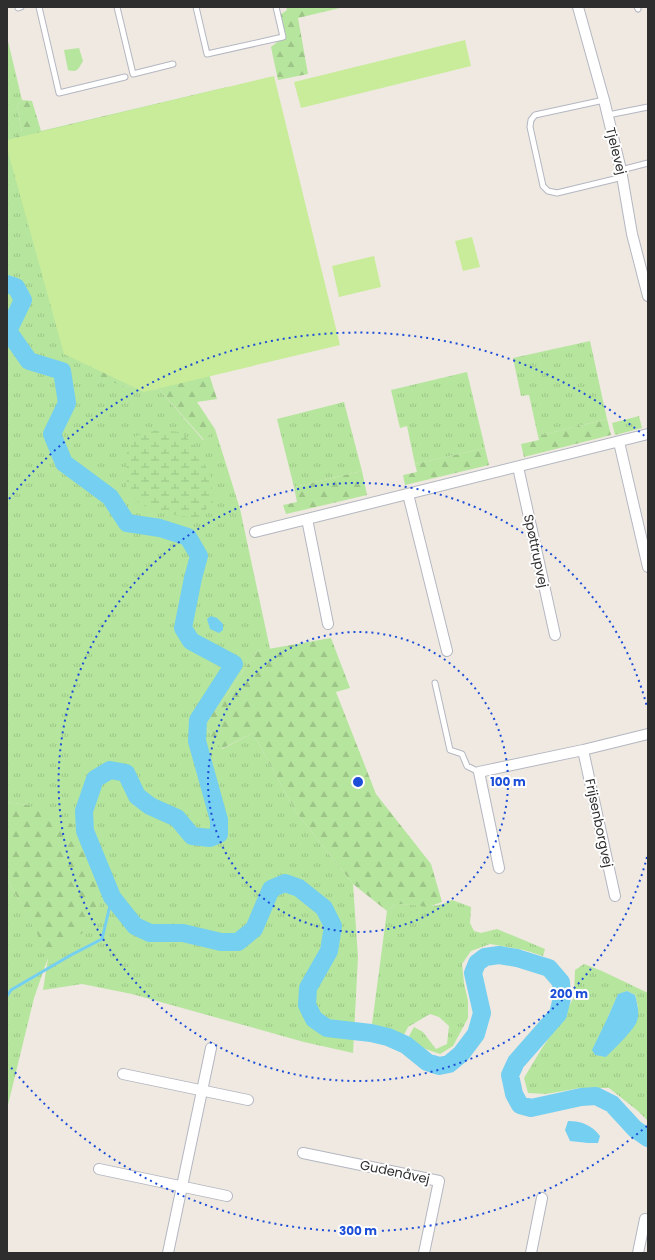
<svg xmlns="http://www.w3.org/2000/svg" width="655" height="1260" viewBox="0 0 655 1260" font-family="Poppins,sans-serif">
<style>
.grass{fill:url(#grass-tufts);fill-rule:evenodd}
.forest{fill:url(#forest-firs)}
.wetland{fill:url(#wetland-marsh)}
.park{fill:#b6e59e}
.pitch{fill:#c9ec9a}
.water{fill:#75cff0}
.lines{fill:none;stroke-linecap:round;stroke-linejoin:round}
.stream{stroke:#75cff0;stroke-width:3}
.river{stroke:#75cff0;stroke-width:18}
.lane-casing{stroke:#b4b7c1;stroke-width:7}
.street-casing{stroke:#b4b7c1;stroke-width:12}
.lane{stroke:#fff;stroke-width:5}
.street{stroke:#fff;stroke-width:10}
.ring{fill:none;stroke:#1d4ed8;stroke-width:2;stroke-dasharray:2 4}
.labels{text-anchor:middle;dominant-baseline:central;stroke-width:4;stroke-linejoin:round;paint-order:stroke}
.street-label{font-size:13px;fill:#2e2e2e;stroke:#fff}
.centre{fill:#1d4ed8;stroke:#fff;stroke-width:2}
.ring-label{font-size:12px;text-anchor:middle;font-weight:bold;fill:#1d4ed8;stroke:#fff;stroke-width:4;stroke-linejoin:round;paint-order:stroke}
</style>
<defs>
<pattern id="grass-tufts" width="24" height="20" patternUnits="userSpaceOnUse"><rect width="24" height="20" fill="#b6e59e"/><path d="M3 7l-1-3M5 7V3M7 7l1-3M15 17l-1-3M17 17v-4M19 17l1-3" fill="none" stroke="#9dc588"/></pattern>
<pattern id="forest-firs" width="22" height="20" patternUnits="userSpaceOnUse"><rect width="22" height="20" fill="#b6e59e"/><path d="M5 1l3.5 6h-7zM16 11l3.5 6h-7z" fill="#9dc588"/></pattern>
<pattern id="wetland-marsh" width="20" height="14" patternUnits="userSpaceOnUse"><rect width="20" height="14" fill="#b6e59e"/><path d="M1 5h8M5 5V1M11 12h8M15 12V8" fill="none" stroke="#9dc588"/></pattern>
</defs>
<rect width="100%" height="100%" fill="#efe9e1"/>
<path class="grass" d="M7 37 22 100 17 105 22 133 122 386 160 390 203 440 215 429 240 509 270 649 257 651 226 696 203 724 222 749 253 733 296 812 353 884 358 957 353 1053 304 1042 132 994 82 984 43 990 48 958 34 998 7 1109V879L49 954 28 805 7 802Z
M590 341 607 419 538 436 529 395 521 396 513 358Z
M467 372 485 448 415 464 407 426 400 428 391 390Z
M344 402 362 471 294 487 277 419Z
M639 416 642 428 615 435 612 423Z
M452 900 471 907 470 923 474 931 481 933 497 929 545 949 543 956 524 950 490 944 471 951 462 964 464 983 468 1001V1018L453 1046 440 1054 420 1047 409 1036 414 1027 423 1032 436 1049 447 1044 449 1026 439 1017 430 1014 408 1027 404 1035 372 1024 387 911 396 904C417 903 432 911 452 900Z
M584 964 602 971 648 993V1121L638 1111 609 1088H580L546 1094 528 1093 524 1078 542 1048 560 1022 574 997 575 970ZM627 991 635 995 638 1007 608 1017 618 995Z"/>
<path class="forest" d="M286 7H344L298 18 308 74 278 80 271 47 284 37 280 15 287 10Z
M227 87 229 100 12 139 22 133 17 105 22 100 32 101 41 131Z
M74 354 209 374 217 399 197 402 215 429 204 440 160 390 122 386 94 374Z
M607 419 611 435 524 457 521 444 539 440 538 436Z
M485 448 489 465 405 485 403 475 417 472 415 464Z
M362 471 367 495 286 514 283 505 297 502 294 487Z
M331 638 350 688 336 692 376 794 431 864 442 902 428 907 404 904H396L387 911 353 884 296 812 253 733 221 749 203 723 226 696 257 651Z
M7 802 28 805 72 824 103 899 84 932 49 955 7 879Z"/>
<path class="wetland" d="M160 429 183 433 198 451 211 477 213 502 198 518 166 514 141 505 127 489 126 457 130 438Z"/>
<path class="park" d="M79 48 83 61C78 69 78 73 68 70L64 50Z"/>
<path class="pitch" d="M465 40 471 66 301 108 294 82Z
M274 76 340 345 144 392 64 354 7 148V140Z
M472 237 480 267 463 271 455 241Z
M374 256 381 287 339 297 332 266Z"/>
<path class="water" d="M211 616 217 618 223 624V630L219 633 210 629 207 619Z
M627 991 635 995C637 1003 640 1013 637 1021 635 1029 613 1050 606 1057L595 1055 592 1050 608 1017 618 994Z
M568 1121C581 1121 592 1125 600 1136L598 1143H588L570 1141 565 1130Z"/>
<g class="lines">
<path class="stream" d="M7 996 11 990 71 955 102 939 112 897"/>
<path class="river" d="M7 284 16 287 23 300 8 331 29 361 62 371 67 403 52 434 64 463 110 497 127 523 160 528 188 537 199 556 193 578 183 628 191 641 234 664 198 720 197 741 219 820V834L210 838 192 836 177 818 150 806 137 796 126 773 110 770 95 779 84 811 85 831 112 897 135 926 150 933H183L221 942H238L254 929 271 889 285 883 299 888 324 908 333 926 329 951 308 988 307 1005 314 1019 327 1028 371 1033 388 1037 406 1045 427 1062 439 1066 449 1064 461 1054 476 1034 482 1013 473 973 477 963 485 957 499 955 517 958 549 968 561 982 562 998 558 1014 516 1062 510 1075 514 1094 520 1105 531 1108 581 1097 596 1096 612 1104 635 1129 648 1138"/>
<defs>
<path id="lane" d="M39 7 59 93 125 77
M117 7 133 74 173 64
M196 7 207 54 283 37 276 7
M637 7 638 9
M18 8 21 7
M604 100 535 115 531 120 530 127 543 186 548 191 557 193 623 177
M608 115 648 107
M621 170 648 163
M435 683 450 750 462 754 467 766 479 772"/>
<path id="street" d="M578 7 604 100 621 170 632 234 648 296
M619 442 648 567
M518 467 555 635
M408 494 447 651
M307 519 328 624
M255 532 648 434
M583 750 615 896
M499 868 479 772 583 750 648 734
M123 1074 248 1100
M303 1153 439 1181 424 1253
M99 1169 227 1196
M168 1253 211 1048
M531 1253 542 1198
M638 1253 645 1219"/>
</defs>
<use href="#lane" class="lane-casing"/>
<use href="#street" class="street-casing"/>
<use href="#lane" class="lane"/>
<use href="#street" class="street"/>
</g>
<g class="ring">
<circle cx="358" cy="782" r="150"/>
<path d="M647 857A299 299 0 1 1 647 707"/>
<path d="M647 1126A449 449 0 0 1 9 1065M9 499A449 449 0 0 1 647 438"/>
</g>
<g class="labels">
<g class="street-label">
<text transform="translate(616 151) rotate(76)">Tjelevej</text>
<text transform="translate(536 551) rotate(78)">Spøttrupvej</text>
<text transform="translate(599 823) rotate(78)">Frijsenborgvej</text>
<text transform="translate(395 1172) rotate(12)">Gudenåvej</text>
</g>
</g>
<circle cx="358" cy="782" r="6" class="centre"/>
<g class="ring-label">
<text x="508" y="786">100 m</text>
<text x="569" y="998">200 m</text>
<text x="358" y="1235">300 m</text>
</g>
<rect width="655" height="1260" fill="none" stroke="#2e2e2e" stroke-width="16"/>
</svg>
